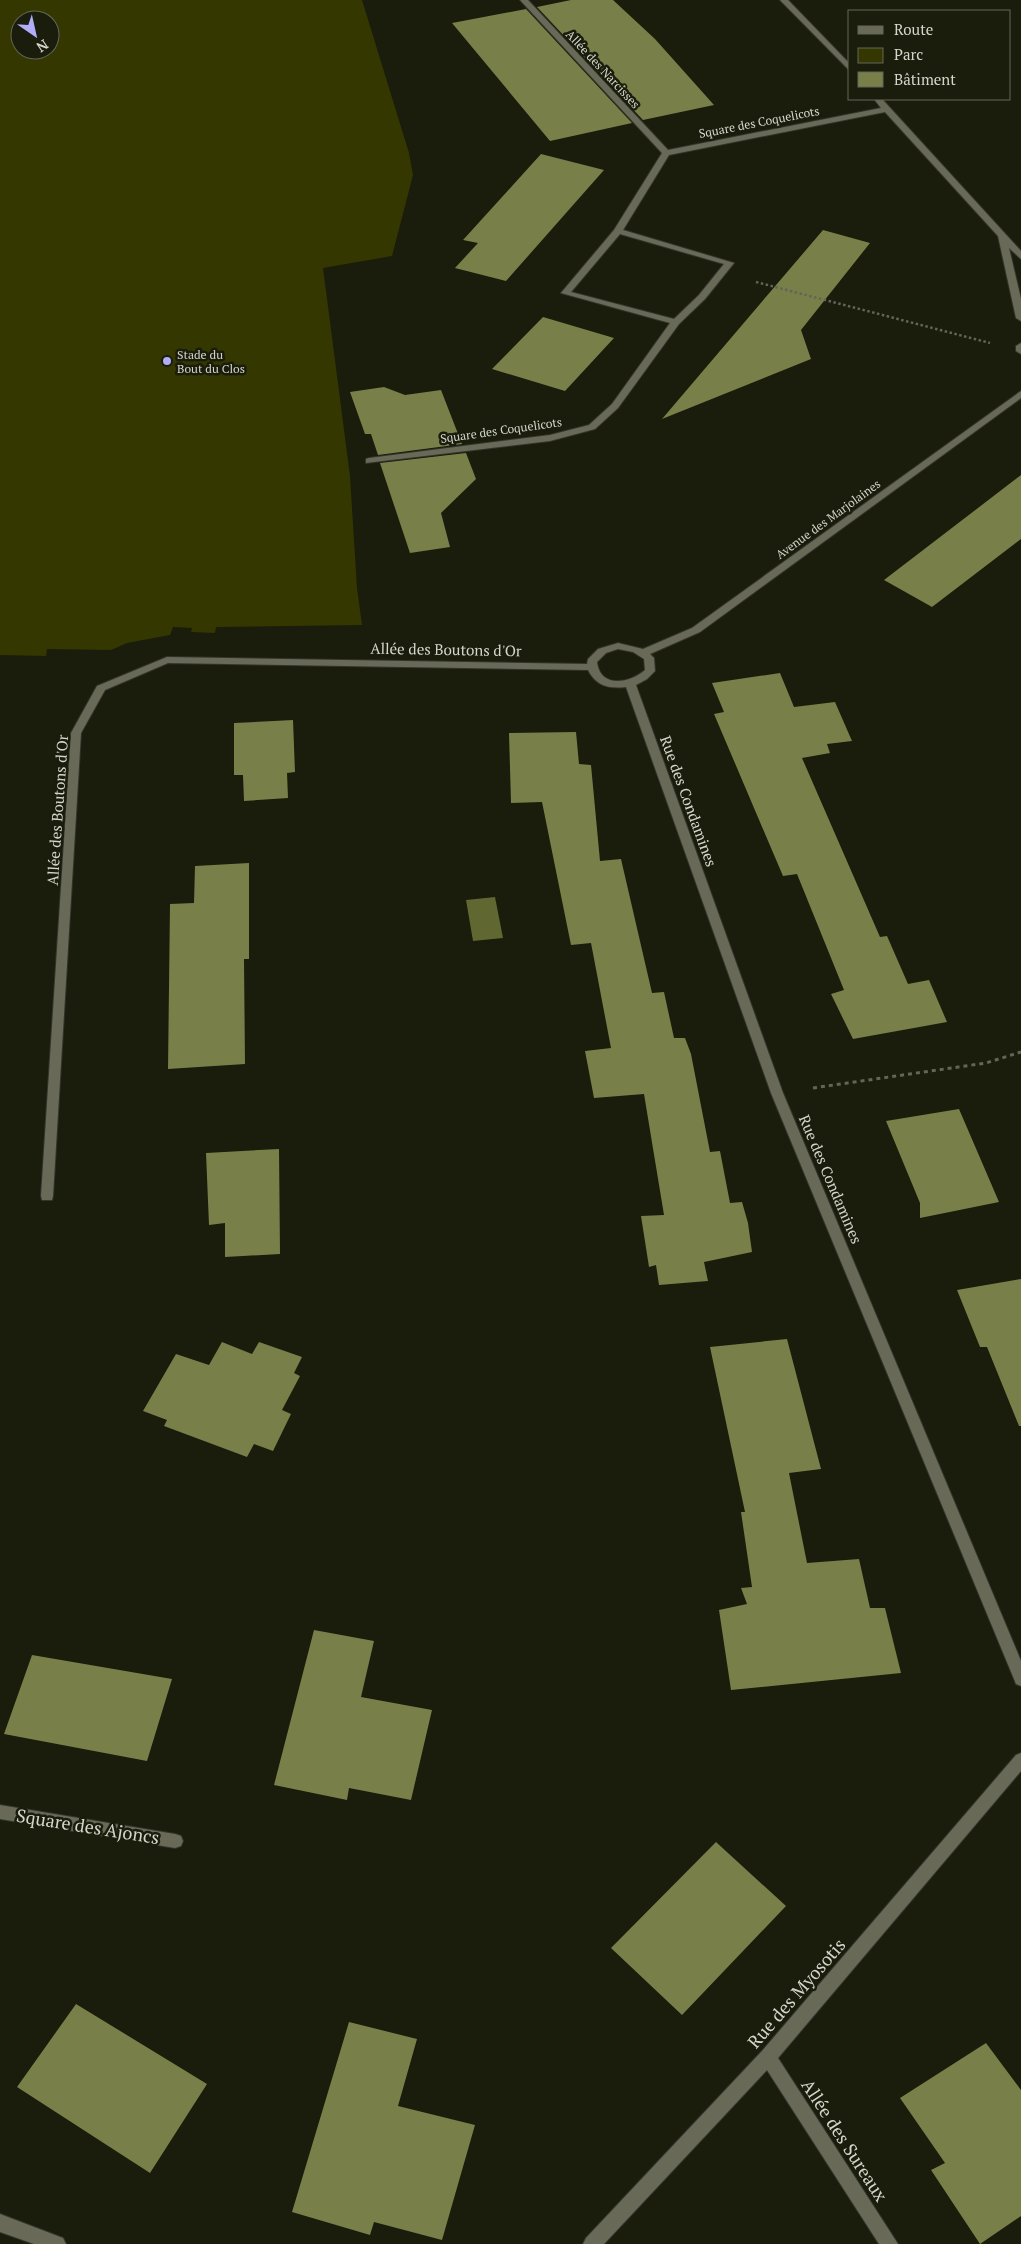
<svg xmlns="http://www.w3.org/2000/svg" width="1021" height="2244" viewBox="0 0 1021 2244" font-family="'PT Serif',serif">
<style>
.green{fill:#343800;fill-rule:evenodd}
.water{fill:#616731}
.building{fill:#797f49}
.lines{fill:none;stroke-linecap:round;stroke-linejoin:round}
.minor-casing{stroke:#33352d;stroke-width:2}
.path-far1{stroke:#636557;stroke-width:2.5;stroke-dasharray:2.5 2.5;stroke-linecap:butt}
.path{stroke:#636557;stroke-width:3;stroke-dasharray:4 4;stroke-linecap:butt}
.minor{fill:#686a57;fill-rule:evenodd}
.poi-dot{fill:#b2adf9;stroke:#1a1c0c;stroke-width:2}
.labels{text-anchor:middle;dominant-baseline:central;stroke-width:5;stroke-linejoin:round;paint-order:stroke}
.far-street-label{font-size:12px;fill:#d4d6cb;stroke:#1a1c0c}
.far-poi-label{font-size:12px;fill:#d4d6cb;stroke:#1a1c0c;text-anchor:start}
.street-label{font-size:15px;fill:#d4d6cb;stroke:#1a1c0c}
.near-street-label{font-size:18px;fill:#d4d6cb;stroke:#1a1c0c}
</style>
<rect width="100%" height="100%" fill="#1a1c0c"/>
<path class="green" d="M0 0H362L409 153 413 175 392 256 323 268 350 476 357 588 362 625 216 627 215 633 191 632 192 628 173 627 170 635 127 643 111 650 47 649 46 656 0 655ZM20 20H50V50H20Z"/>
<path class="water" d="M495 897 503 938 473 941 466 900Z"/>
<path class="building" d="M571 0H613L655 39 714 105 643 120 537 7Z
M526 9 632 123 550 141 452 23Z
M541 154 604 170 506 281 455 268 478 243 463 240Z
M823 230 870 243 801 330 811 359 662 419Z
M543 317 614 338 565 391 492 369Z
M384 387 405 395 441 390 462 444 378 455 371 434H365L350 392Z
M466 453 476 479 441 513 450 547 410 553 380 463Z
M1021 475V539L932 607 884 580Z
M780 673 794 707 835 702 852 741 827 744 830 753 802 758 880 937 887 936 908 984 929 980 947 1022 853 1039 831 994 844 990 797 874 783 876 714 714 724 712 712 683Z
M293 720 295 772 287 773 288 798 244 801 243 775H234V723Z
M576 732 579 764 591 765 600 861 621 859 652 993 664 992 674 1038H685L691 1054 710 1152 720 1151 730 1203 742 1202 748 1223 752 1252 704 1262 708 1281 659 1285 656 1265 649 1267 641 1216 664 1215 644 1094 594 1098 585 1051 611 1048 591 943 571 945 542 802 511 803 509 733Z
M249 863V959H244L245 1064 168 1069 170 904 194 903 195 866Z
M959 1109 999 1202 920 1218V1203L886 1121Z
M279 1149 280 1254 225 1257V1223L209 1225 206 1153Z
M1021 1279V1426H1019L987 1347H980L957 1290Z
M787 1339 821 1469 789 1473 807 1563 859 1559 870 1608H885L901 1673 731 1690 719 1610 747 1604 741 1588 752 1587 741 1512H745L710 1347Z
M222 1342 252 1354 259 1342 302 1357 294 1373 300 1376 282 1410 291 1414 273 1451 254 1444 247 1457 164 1426 167 1420 143 1411 176 1354 209 1365Z
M314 1630 374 1641 361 1697 432 1710 411 1800 349 1788 347 1800 274 1785Z
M32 1655 172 1679 147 1761 4 1734Z
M716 1842 786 1906 682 2015 611 1948Z
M76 2004 207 2084 150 2173 17 2087Z
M349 2022 417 2039 398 2106 475 2125 442 2240 374 2222 370 2235 292 2212Z
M986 2043 1021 2090V2216L980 2244 931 2170 945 2163 900 2098Z"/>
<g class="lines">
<defs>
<path id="minor" d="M520 0H528L668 150 881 108 874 99H882L1021 251V259L1009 248 1021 299V321L1016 318 998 236 885 112 669 155 623 230 734 263 705 299 679 324 618 408 595 429 550 441 366 463V459L369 458 550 435 589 425 612 404 670 323 561 293 614 230 662 153ZM620 234 724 264 699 295 674 319 571 292Z
M780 0H788L850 64V71Z
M1021 343V354L1016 351V346Z
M1021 391V398L700 632 650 654 654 658 655 671 647 679 636 685 783 1093 1021 1661V1686L1016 1684 1014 1679 771 1093 626 687C609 689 596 686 588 670L168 663 105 690 81 733 53 1196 52 1200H42L41 1196 71 733 97 686 167 657 587 664 588 659 598 649 618 643 643 649 692 628ZM618 649 633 652 644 659 645 670C629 684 600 688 597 662L606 653Z
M1021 1753V1771L778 2058 898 2244H879L767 2070 604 2244H583L586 2238 762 2051 1016 1755Z
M0 1805 175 1834 181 1836 183 1841 181 1846 175 1848 0 1819Z
M0 2214 63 2238 66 2244H34L0 2232Z"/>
</defs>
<use href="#minor" class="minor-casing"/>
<path class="path-far1" d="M756 282 990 343"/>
<path class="path" d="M813 1088 986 1063 1021 1052"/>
<use href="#minor" class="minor"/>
</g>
<circle class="poi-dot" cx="167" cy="361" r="5"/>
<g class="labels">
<g class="far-street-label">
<text transform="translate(603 69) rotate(47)">Allée des Narcisses</text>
<text transform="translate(759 122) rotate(-11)">Square des Coquelicots</text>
<text transform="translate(501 430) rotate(-8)">Square des Coquelicots</text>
<text transform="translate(828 519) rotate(-36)">Avenue des Marjolaines</text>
</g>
<g class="far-poi-label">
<text x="177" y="354">Stade du<tspan x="177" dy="14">Bout du Clos</tspan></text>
</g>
<g class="street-label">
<text transform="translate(446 649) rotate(1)">Allée des Boutons d'Or</text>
<text transform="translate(689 801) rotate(70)">Rue des Condamines</text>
<text transform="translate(57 810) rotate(-86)">Allée des Boutons d'Or</text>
<text transform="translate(831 1179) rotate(67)">Rue des Condamines</text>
</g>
<g class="near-street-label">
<text transform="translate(88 1826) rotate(9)">Square des Ajoncs</text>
<text transform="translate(796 1993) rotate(-49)">Rue des Myosotis</text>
<text transform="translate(845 2140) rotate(57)">Allée des Sureaux</text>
</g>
</g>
<rect x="848" y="10" width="162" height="90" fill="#1a1c0c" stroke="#646658"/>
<rect x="858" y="26" width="25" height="8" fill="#686a57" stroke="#646658"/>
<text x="894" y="35" font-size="15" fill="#d4d6cb">Route</text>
<rect x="858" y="48" width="25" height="15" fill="#343800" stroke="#646658"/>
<text x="894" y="60" font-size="15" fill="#d4d6cb">Parc</text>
<rect x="858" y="72" width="25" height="15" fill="#797f49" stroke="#646658"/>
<text x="894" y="85" font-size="15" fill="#d4d6cb">Bâtiment</text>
<g transform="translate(35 35) rotate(146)"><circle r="24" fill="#1a1c0c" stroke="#646658"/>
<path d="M0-4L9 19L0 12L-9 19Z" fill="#b2adf9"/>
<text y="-8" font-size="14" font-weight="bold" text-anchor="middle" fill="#d4d6cb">N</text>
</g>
</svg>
